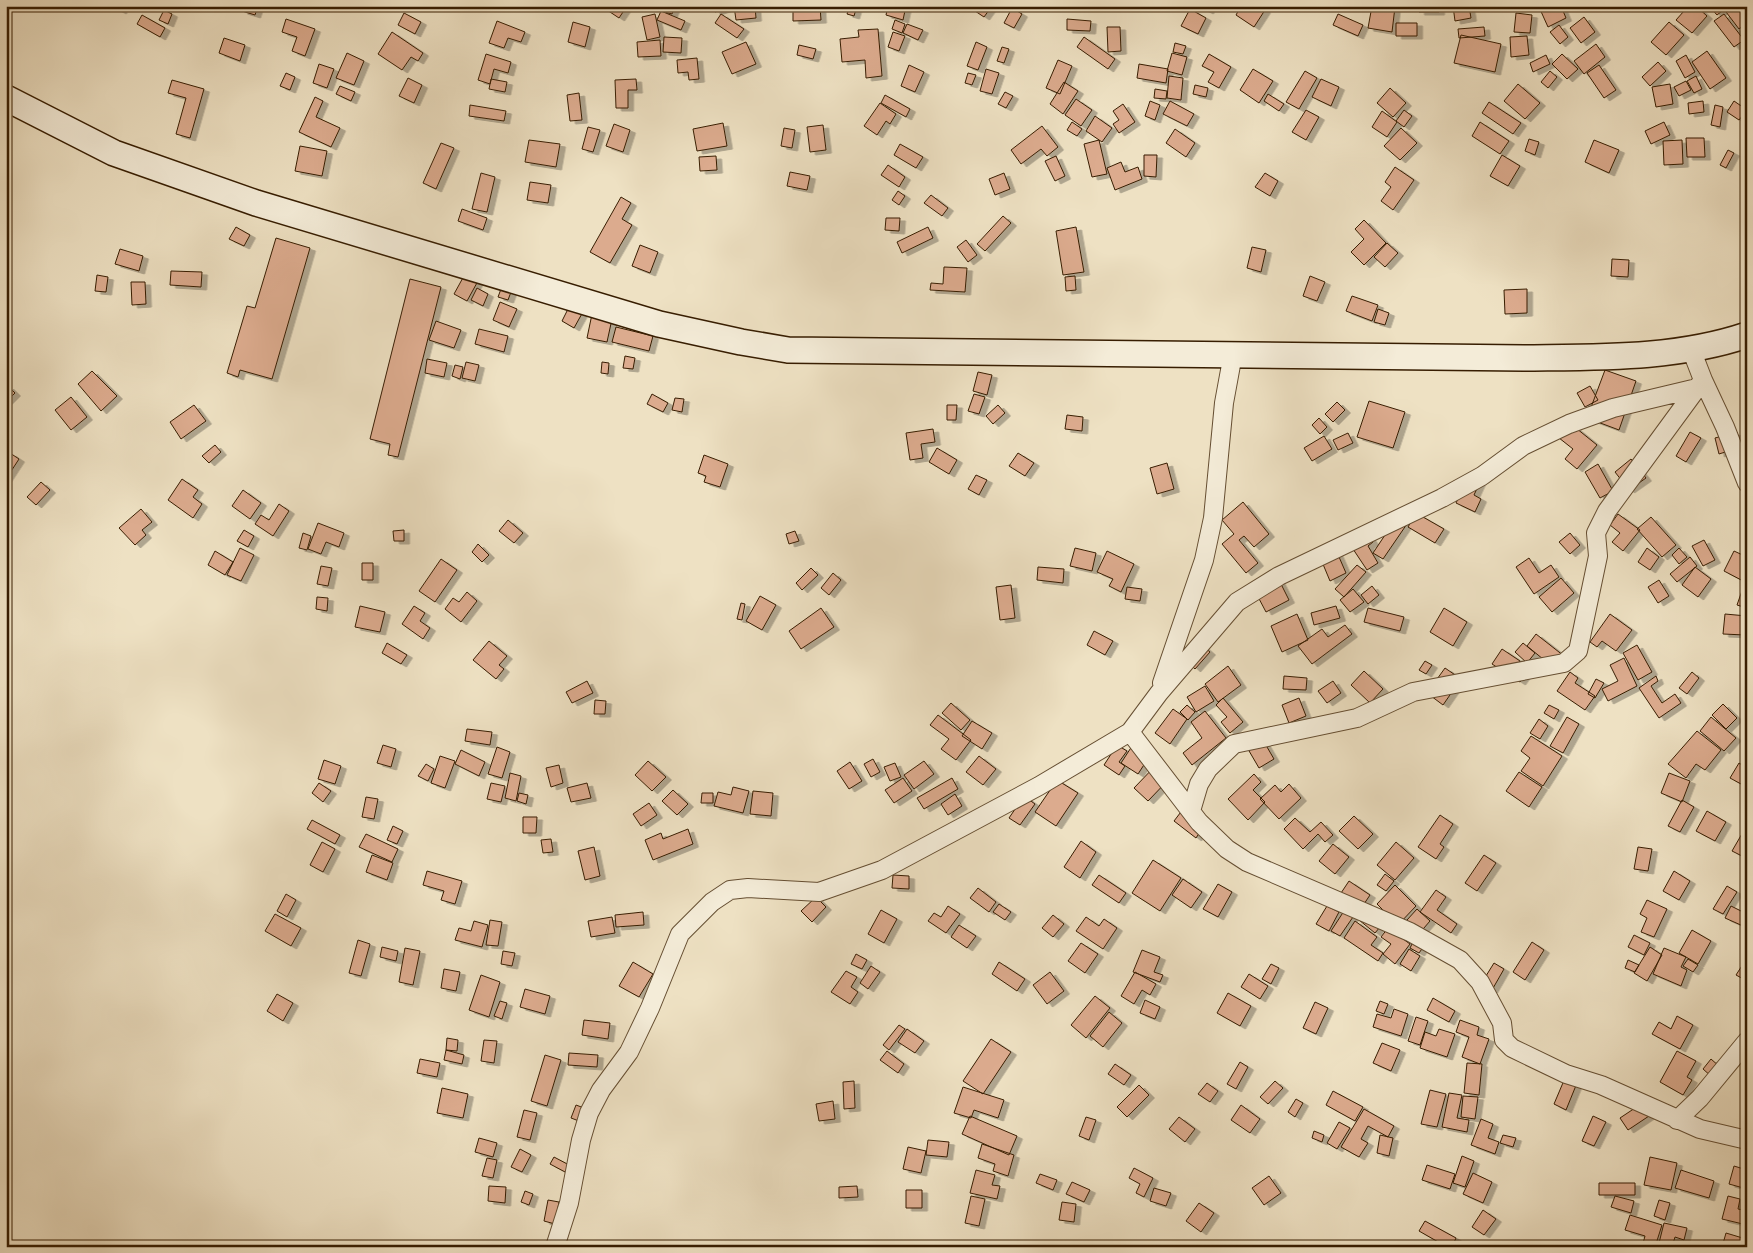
<svg xmlns="http://www.w3.org/2000/svg" width="1753" height="1253" viewBox="0 0 1753 1253" font-family="'Libre Bodoni',serif">
<style>
.building{fill:#dcab8e;stroke:#371d01;filter:url(#shadow)}
.lines{fill:none;stroke-linecap:round;stroke-linejoin:round}
.minor-casing{stroke:#654e32;stroke-width:20}
.secondary-casing{stroke:#371d01;stroke-width:28}
.minor{stroke:#f4ecd8;stroke-width:18}
.secondary{stroke:#f4ecd8;stroke-width:25}
</style>
<defs>
<filter id="shadow"><feDropShadow dx="5.5" dy="3" stdDeviation="0" flood-color="#0004"/></filter>
</defs>
<rect width="100%" height="100%" fill="#eee1c3"/>
<filter id="stains"><feTurbulence type="fractalNoise" baseFrequency=".004" numOctaves="4"/><feColorMatrix values="0 0 0 0 .2 0 0 0 0 .09 0 0 0 0 .02 0 0 0 .5 -.17"/></filter>
<radialGradient id="worn" r=".72"><stop offset=".6" stop-color="#630" stop-opacity="0"/><stop offset="1" stop-color="#630" stop-opacity=".3"/></radialGradient>
<path class="building" d="M111 6H122L121 11Z
M244 6H258L255 15 242 11Z
M601 6H627L619 18Z
M663 6H675L672 14 661 11Z
M713 6H731V7L715 12Z
M734 6H755L756 18 736 20Z
M793 6H820L821 20 793 21Z
M850 6H857L854 16 847 14Z
M888 6H906L903 20 886 15Z
M974 6H992L984 17 972 9Z
M1198 6H1210L1208 11Z
M1241 6H1260L1265 10 1254 27 1236 15Z
M1372 6 1395 7 1392 32 1368 28Z
M1419 6H1439V12H1419Z
M1453 6H1469L1471 18 1455 21Z
M1541 6H1561L1566 18 1548 27 1539 7Z
M1679 6H1696L1707 16 1692 33 1676 20 1684 11Z
M1709 6H1727V7L1717 15Z
M1725 6H1747V23L1739 29 1723 8Z
M1012 8 1022 14 1014 28 1004 23Z
M1190 9 1206 18 1198 34 1181 26Z
M164 10 172 14 168 24 159 20Z
M661 11 685 21 681 30 657 20Z
M404 13 421 22 415 34 398 25Z
M1516 13 1532 15 1530 33 1514 32Z
M655 14 660 37 647 40 642 17Z
M721 14 744 29 737 38 715 23Z
M1338 14 1363 25 1358 36 1333 25Z
M1724 14 1744 40 1734 47 1714 21Z
M142 15 165 28 160 37 137 24Z
M1584 17 1595 32 1581 43 1570 28Z
M286 19 315 29 305 56 292 51 297 37 282 32Z
M1067 19 1091 21 1090 31 1067 30Z
M895 20 905 24 902 33 892 29Z
M497 21 525 32 521 42 508 38 504 48 489 43Z
M573 22 590 27 585 47 568 42Z
M1669 22 1684 35 1666 55 1651 42Z
M1396 23H1417V36H1396Z
M907 24 923 30 918 40 903 33Z
M1559 25 1568 37 1560 44 1550 32Z
M1107 27H1120L1121 51 1108 52Z
M1484 27 1485 36 1459 38 1458 29Z
M878 29 882 76 866 78 865 60 842 62 840 39 859 37 858 30Z
M392 32 423 53 418 61 411 57 402 70 378 54Z
M893 32 905 36 899 51 888 47Z
M1461 35 1501 44 1495 72 1454 63Z
M1527 36 1529 55 1511 57 1510 37Z
M664 37 682 38 681 53 663 52Z
M1084 37 1115 59 1108 69 1077 47Z
M224 38 245 45 240 61 219 53Z
M660 40 661 56 638 57 637 42Z
M746 42 756 64 732 74 722 52Z
M976 42 987 47 978 70 967 66Z
M1175 43 1186 46 1183 54 1173 52Z
M1596 44 1605 57 1584 74 1574 61Z
M799 45 816 49 813 59 797 55Z
M1002 47 1009 49 1004 63 997 61Z
M1707 51 1726 78 1710 89 1692 62Z
M347 53 364 61 354 85 336 78Z
M1172 53 1187 57 1182 75 1167 71Z
M486 54 511 62 508 73 494 69 490 84 478 80Z
M1209 54 1231 67 1219 88 1208 82 1214 72 1202 66Z
M1562 54 1578 69 1567 79 1552 64Z
M1546 55 1550 64 1533 72 1530 63Z
M1686 55 1695 72 1685 78 1676 61Z
M697 58 699 79 689 80 688 72 678 73 677 60Z
M1058 60 1072 66 1060 94 1046 88Z
M1658 62 1666 71 1650 86 1642 77Z
M319 64 334 69 327 88 313 83Z
M1139 64 1168 69 1166 83 1137 78Z
M909 65 924 72 915 92 901 86Z
M1599 65 1616 90 1604 98 1587 73Z
M986 69 999 73 992 94 980 91Z
M1253 69 1273 81 1259 103 1240 90Z
M1305 71 1317 78 1299 109 1286 102Z
M1550 71 1557 77 1548 88 1541 82Z
M286 73 295 77 290 90 280 86Z
M968 73 976 75 972 85 965 83Z
M1169 76 1183 78 1181 100 1167 98Z
M1696 76 1702 89 1694 93 1687 81Z
M408 78 422 85 414 103 399 96Z
M491 79 507 82 505 92 489 89Z
M636 79 637 90H628V108H616L615 80Z
M1321 79 1339 87 1331 106 1312 97Z
M172 80 204 89 190 138 176 134 186 98 168 93Z
M1686 81 1691 90 1679 96 1674 87Z
M1064 82 1078 91 1063 114 1050 104Z
M1518 84 1540 103 1525 119 1504 101Z
M1670 84 1673 104 1656 107 1652 87Z
M1195 85 1208 88 1206 97 1193 94Z
M340 86 355 92 351 101 336 94Z
M1390 88 1406 103 1393 117 1377 103Z
M1155 89 1167 91 1166 99 1154 98Z
M1005 92 1013 96 1006 108 998 104Z
M579 93 582 120 570 121 567 95Z
M1268 94 1284 104 1279 111 1264 101Z
M885 95 910 109 906 117 881 103Z
M315 97 323 101 316 117 340 128 331 147 299 132Z
M1076 99 1092 110 1081 126 1065 115Z
M1150 101 1160 105 1155 120 1145 116Z
M1170 101 1194 114 1187 126 1163 114Z
M1703 101 1704 112 1689 114 1688 103Z
M1734 101 1747 110 1739 120 1727 112Z
M1489 102 1521 123 1513 134 1482 113Z
M880 103 896 114 890 124 886 121 877 135 864 126Z
M1123 104 1135 122 1119 133 1113 124 1119 120 1113 111Z
M470 105 506 111 504 121 469 116Z
M1715 105 1723 107 1720 127 1711 125Z
M1306 110 1319 117 1306 140 1292 132Z
M1404 110 1412 116 1404 127 1396 121Z
M1382 111 1397 122 1387 137 1372 127Z
M1095 116 1112 128 1102 142 1086 131Z
M1072 122 1082 129 1077 136 1067 130Z
M1480 122 1509 141 1500 154 1472 136Z
M1664 122 1670 135 1651 144 1645 131Z
M723 123 727 146 697 151 693 129Z
M614 124 630 130 623 152 606 146Z
M823 125 826 150 810 152 807 127Z
M1042 126 1058 147 1047 156 1041 149 1021 164 1011 150Z
M588 127 600 130 593 152 582 149Z
M784 128 795 130 792 148 781 146Z
M1401 128 1417 143 1400 160 1384 146Z
M1175 129 1195 143 1186 157 1166 143Z
M1686 138H1704L1705 157H1687Z
M1529 139 1539 142 1535 155 1525 151Z
M529 140 560 144 556 167 525 162Z
M1099 140 1107 174 1092 177 1084 144Z
M1594 140 1619 150 1609 173 1585 162Z
M1682 140 1683 164 1664 165 1663 141Z
M441 143 454 148 436 189 423 183Z
M900 144 923 157 916 168 894 155Z
M300 146 327 151 322 176 295 171Z
M1728 150 1734 153 1726 168 1720 165Z
M1144 155H1157L1156 177 1144 176Z
M1502 155 1520 166 1508 186 1490 176Z
M716 156 717 170 700 171 699 157Z
M1056 156 1065 176 1055 181 1045 161Z
M1121 162 1125 172 1138 167 1142 179 1115 190 1107 168Z
M888 165 905 177 899 187 881 175Z
M1395 167 1414 180 1393 210 1381 201 1391 187 1385 182Z
M790 172 810 176 807 190 787 186Z
M481 173 495 177 487 212 472 209Z
M1004 173 1010 189 995 195 989 179Z
M1265 173 1278 181 1270 196 1255 187Z
M530 182 551 185 548 203 527 200Z
M898 191 905 196 899 205 892 200Z
M931 195 948 208 942 216 924 203Z
M621 197 631 203 622 219 632 225 610 263 590 252Z
M462 209 487 218 483 230 458 221Z
M1003 216 1011 223 985 251 977 244Z
M886 218H900L899 231 885 230Z
M1364 220 1386 243 1364 265 1351 252 1364 239 1355 229Z
M236 227 250 235 244 246 229 239Z
M928 227 933 238 902 253 897 242Z
M1076 227 1084 272 1063 275 1056 231Z
M276 238 310 248 272 379 240 370 238 377 227 373 247 306 255 308Z
M966 240 977 255 968 262 957 247Z
M1387 243 1398 253 1385 267 1374 257Z
M640 245 658 252 650 273 632 266Z
M1252 247 1266 250 1261 272 1247 268Z
M120 249 143 256 139 271 115 264Z
M1612 259 1629 260 1628 277 1611 276Z
M944 267 967 268 965 292 930 290 931 283 943 284Z
M171 271 202 272 201 287 170 285Z
M465 274 478 281 467 301 454 294Z
M97 275 108 277 106 292 95 291Z
M1075 276 1076 290 1066 291 1065 277Z
M1310 276 1325 282 1317 301 1303 296Z
M410 279 441 287 398 457 388 455 390 444 370 439Z
M131 282H145L146 304 132 305Z
M477 288 488 294 483 306 471 300Z
M501 289 511 292 508 300 498 297Z
M1527 289V313L1505 314 1504 290Z
M1352 296 1378 305 1372 321 1346 311Z
M500 302 517 309 509 327 493 320Z
M571 303 584 310 574 328 562 321Z
M1378 309 1389 313 1385 325 1374 322Z
M592 314 612 319 607 342 587 338Z
M436 321 461 330 454 348 429 340Z
M616 327 653 336 649 351 612 342Z
M479 329 508 336 504 352 475 344Z
M625 356 635 358 633 369 623 368Z
M427 359 447 363 444 377 425 373Z
M466 362 479 365 475 381 462 378Z
M602 362 609 363 608 374 601 373Z
M455 365 463 367 460 379 452 376Z
M1605 370 1636 381 1619 430 1587 418Z
M92 371 117 396 101 411 78 384Z
M978 372 992 375 987 395 973 391Z
M8 386 15 393 6 402V388Z
M1590 386 1598 400 1585 407 1577 393Z
M652 394 668 403 663 412 647 404Z
M974 394 985 397 979 414 968 411Z
M71 397 87 417 71 430 55 410Z
M675 398 684 399 682 412 672 410Z
M1369 401 1405 412 1393 448 1357 437Z
M1337 402 1345 410 1333 422 1325 414Z
M194 405 206 421 181 439 170 422Z
M947 405H957L956 420H947Z
M998 405 1005 413 993 424 986 416Z
M1067 415 1083 417 1082 431 1065 429Z
M1319 418 1327 427 1320 434 1312 425Z
M1566 420 1597 445 1577 469 1565 459 1573 449 1554 434Z
M933 429 935 442 921 444 923 458 910 460 906 433Z
M1690 432 1701 438 1686 462 1676 456Z
M1737 432 1741 447 1719 454 1715 438Z
M1348 433 1353 443 1338 450 1333 440Z
M1324 436 1332 449 1312 461 1304 448Z
M215 445 221 452 209 463 202 456Z
M937 448 957 460 949 474 929 462Z
M10 453 19 459 6 479V460Z
M1018 453 1034 463 1025 476 1009 466Z
M704 455 728 464 720 487 704 482 706 476 698 473Z
M1631 459 1646 478 1629 490 1615 472Z
M1167 463 1174 489 1157 494 1150 468Z
M1598 464 1613 491 1600 498 1585 472Z
M976 475 987 480 979 495 968 489Z
M1468 477 1480 482 1474 495 1481 499 1475 512 1456 503Z
M182 479 198 490 193 497 202 504 193 518 168 500Z
M41 482 50 490 36 505 27 497Z
M243 490 261 503 250 519 232 506Z
M1243 502 1269 534 1254 547 1244 536 1239 540 1258 563 1246 573 1222 544 1234 534 1222 520Z
M279 504 289 511 273 536 255 524 261 515 269 520Z
M141 509 152 522 142 530 146 535 135 545 119 528Z
M1416 513 1444 529 1435 543 1408 527Z
M1399 514 1409 521 1383 559 1373 553Z
M1618 514 1640 530 1623 551 1612 542 1620 533 1610 525Z
M1651 517 1676 545 1662 557 1637 529Z
M508 520 523 533 514 543 499 531Z
M318 523 344 533 339 547 326 542 321 554 308 549Z
M244 530 254 536 248 547 237 541Z
M404 530V541H394L393 531Z
M795 531 799 541 789 544 786 534Z
M1366 531 1373 542 1368 546 1378 563 1367 570 1349 543Z
M303 533 311 536 307 550 299 548Z
M1570 533 1580 545 1570 554 1559 542Z
M1704 540 1715 560 1703 566 1692 546Z
M478 544 489 555 482 562 472 552Z
M240 548 254 555 241 581 227 575Z
M1075 548 1096 553 1092 571 1070 566Z
M1647 548 1659 557 1650 570 1638 562Z
M1679 548 1687 557 1679 564 1672 555Z
M1336 550 1346 573 1330 581 1320 557Z
M215 551 233 562 225 575 208 565Z
M1107 551 1134 564 1121 592 1109 586 1113 579 1097 572Z
M1734 551 1747 557V583L1724 571Z
M1690 557 1697 566 1677 582 1670 574Z
M1529 558 1539 573 1551 565 1559 577 1534 594 1516 567Z
M441 559 457 570 435 602 419 591Z
M362 563H373V580H362Z
M1357 565 1366 572 1344 597 1335 589Z
M321 566 332 568 328 586 317 584Z
M1038 567 1064 569 1063 583 1037 580Z
M1695 567 1711 579 1698 597 1682 585Z
M811 568 818 575 802 590 796 583Z
M833 573 841 580 829 595 821 588Z
M1561 578 1574 593 1552 612 1539 597Z
M1279 580 1289 600 1266 612 1256 593Z
M1659 580 1669 596 1658 603 1648 587Z
M1011 585 1015 618 1000 620 996 587Z
M1744 585 1747 586V608L1737 605Z
M1372 586 1379 595 1368 604 1361 595Z
M1127 587 1142 589 1140 601 1125 599Z
M1353 589 1364 602 1350 612 1340 600Z
M467 592 477 601 461 622 445 609 453 598 459 602Z
M760 596 776 605 762 630 746 621Z
M317 597 328 598 327 611 316 609Z
M741 603 745 604 742 620 737 619Z
M360 606 385 612 380 632 355 627Z
M414 606 425 613 420 621 430 628 423 639 402 624Z
M1336 606 1340 618 1314 625 1311 613Z
M821 608 834 627 801 649 789 631Z
M1368 608 1404 617 1400 631 1364 622Z
M1444 608 1467 622 1453 646 1430 632Z
M1297 614 1308 640 1282 652 1271 626Z
M1610 614 1632 630 1616 651 1602 641 1597 647 1590 642Z
M1725 614 1747 616 1745 635 1723 634Z
M1345 625 1352 634 1312 664 1298 646 1322 629 1328 637Z
M1094 631 1113 641 1105 655 1087 645Z
M1536 634 1564 656 1554 668 1527 646Z
M1195 639 1210 652 1195 669 1180 655Z
M489 641 507 656 499 665 504 669 496 679 473 660Z
M387 643 407 655 401 664 382 653Z
M1523 643 1535 653 1527 663 1515 652Z
M1637 645 1652 672 1638 680 1623 653Z
M1502 649 1520 661 1515 668 1525 675 1520 682 1492 664Z
M1624 658 1637 686 1608 701 1602 689 1618 681 1610 665Z
M1425 661 1432 665 1426 674 1419 670Z
M1228 666 1241 685 1218 702 1205 684Z
M1445 668 1461 679 1443 705 1427 693Z
M1364 671 1383 689 1370 703 1351 685Z
M1570 672 1578 678 1575 683 1595 696 1585 710 1557 691Z
M1692 672 1699 678 1687 694 1679 688Z
M1284 676 1307 678 1306 690 1283 689Z
M1656 676 1658 681 1651 686 1662 703 1675 694 1681 703 1659 718 1639 688Z
M1596 679 1604 683 1595 698 1588 694Z
M587 681 593 693 572 703 566 692Z
M1333 681 1341 693 1327 703 1318 691Z
M1205 686 1214 701 1196 712 1187 697Z
M1223 698 1243 722 1230 733 1221 722 1227 717 1216 705Z
M1299 698 1306 716 1289 723 1282 705Z
M595 700 606 701 605 714H594Z
M951 703 970 720 961 730 942 713Z
M1723 704 1737 718 1726 729 1712 715Z
M1187 705 1195 712 1188 720 1180 712Z
M1549 705 1559 710 1554 719 1544 713Z
M1173 709 1187 719 1170 744 1155 733Z
M1205 711 1226 738 1192 765 1183 753 1202 738 1191 722Z
M938 715 971 740 956 760 941 749 949 739 930 725Z
M1567 717 1579 724 1563 753 1550 746Z
M1711 717 1736 738 1724 751 1700 731Z
M1539 719 1548 726 1540 739 1530 733Z
M972 721 992 733 982 749 962 736Z
M467 729 492 732 490 745 465 741Z
M1697 731 1721 750 1705 770 1696 764 1686 778 1668 764Z
M1260 735 1274 759 1259 768 1245 744Z
M1531 736 1562 756 1543 786 1521 771 1530 758 1521 751Z
M1136 740 1153 751 1138 774 1121 763Z
M383 745 396 749 391 767 377 763Z
M1117 745 1127 751 1119 762 1125 766 1119 775 1104 765Z
M497 747 510 752 502 778 488 774Z
M461 750 485 762 479 776 455 764Z
M440 756 455 761 445 788 431 783Z
M979 756 996 769 983 785 966 772Z
M873 759 880 772 871 777 864 764Z
M324 760 341 766 335 784 318 779Z
M648 761 666 777 652 791 635 775Z
M924 761 934 774 914 789 904 775Z
M850 762 862 781 849 789 837 771Z
M895 763 901 777 890 781 884 767Z
M1158 763 1172 776 1148 801 1134 788Z
M1739 763 1747 768V774L1741 784 1730 778Z
M426 764 434 769 428 781 418 776Z
M559 765 563 783 551 787 546 768Z
M1519 772 1542 787 1529 807 1506 791Z
M510 773 521 776 516 801 505 798Z
M1669 773 1690 781 1682 802 1661 793Z
M1254 774 1261 782 1253 790 1265 802 1248 820 1228 799Z
M903 778 912 791 894 803 885 790Z
M952 778 958 789 924 809 917 798Z
M1057 780 1078 793 1056 826 1035 812Z
M319 783 331 791 323 802 312 793Z
M491 783 505 786 501 802 487 799Z
M587 783 591 798 571 802 567 788Z
M1289 784 1301 798 1279 819 1260 799 1275 785 1281 792Z
M733 787 749 791 743 813 714 806 718 792 731 795Z
M673 790 688 804 677 815 662 801Z
M753 791 773 793 771 816 750 814Z
M519 793 528 795 526 804 517 801Z
M702 793H713V803H701Z
M955 794 962 806 948 815 941 804Z
M1024 796 1035 804 1020 825 1009 818Z
M366 797 378 799 374 819 362 817Z
M1682 800 1694 807 1680 832 1668 826Z
M649 803 657 815 641 826 633 814Z
M1187 804 1204 826 1196 838 1174 821Z
M1707 811 1726 822 1715 841 1696 831Z
M1440 815 1453 824 1440 844 1444 847 1436 859 1418 847Z
M1354 816 1373 834 1358 849 1339 831Z
M523 817H537L536 833H523Z
M1295 818 1310 832 1321 822 1333 835 1325 842 1318 834 1303 849 1284 829Z
M312 820 340 835 335 844 307 829Z
M393 826 403 831 397 844 387 840Z
M688 829 693 844 653 860 645 840 661 833 663 839Z
M1743 832 1747 834V852L1744 857 1732 851Z
M366 834 398 849 392 862 359 847Z
M551 839 553 852 543 853 541 840Z
M1081 841 1096 852 1080 878 1064 867Z
M322 842 335 849 323 872 310 865Z
M1396 842 1414 858 1395 880 1377 865Z
M1333 844 1349 857 1335 874 1319 861Z
M594 847 600 876 585 880 578 851Z
M1638 847 1652 849 1648 871 1634 869Z
M372 855 393 863 387 880 366 872Z
M1484 855 1496 863 1477 891 1465 883Z
M1153 860 1181 878 1160 911 1132 893Z
M427 871 462 881 455 904 441 900 444 891 423 885Z
M1674 871 1690 881 1679 900 1663 891Z
M1385 874 1394 881 1386 891 1377 885Z
M893 875 909 876V889L892 888Z
M1099 875 1126 893 1119 903 1092 885Z
M1183 879 1202 892 1191 908 1172 895Z
M1349 881 1370 895 1358 913 1337 899Z
M1218 884 1232 892 1218 917 1203 909Z
M1395 885 1416 906 1398 925 1377 904Z
M1727 886 1737 892 1723 914 1713 909Z
M978 888 996 902 989 912 970 898Z
M1436 890 1446 897 1437 910 1457 924 1451 933 1420 912Z
M286 894 296 900 287 917 277 911Z
M816 897 826 907 812 922 801 911Z
M1647 900 1667 909 1654 937 1641 932 1647 918 1640 914Z
M999 904 1011 912 1005 920 993 912Z
M948 906 960 914 946 933 928 921 934 913 941 917Z
M1327 906 1339 912 1329 931 1316 924Z
M1731 906 1747 914 1743 926 1725 918Z
M1368 908 1385 921 1375 933 1359 920Z
M1417 909 1430 921 1411 943 1397 931Z
M881 910 897 919 884 943 868 934Z
M1344 911 1353 917 1340 936 1331 931Z
M643 912 644 925 616 927 615 915Z
M275 914 301 928 291 946 265 931Z
M1053 915 1064 924 1053 937 1042 928Z
M612 917 615 933 591 937 588 921Z
M1086 917 1099 926 1104 919 1117 928 1103 949 1076 931Z
M490 920 502 922 498 946 486 945Z
M474 921 488 925 482 947 455 940 459 928 471 931Z
M1355 921 1377 937 1371 945 1383 953 1378 961 1344 938Z
M959 925 976 936 967 948 951 937Z
M1388 928 1410 944 1395 964 1383 954 1391 944 1381 937Z
M1692 930 1711 941 1698 964 1679 953Z
M1634 935 1650 943 1644 955 1628 947Z
M358 940 370 944 361 976 349 973Z
M1414 940 1424 946 1419 953 1410 948Z
M1532 942 1544 950 1525 980 1513 972Z
M1081 943 1098 954 1085 973 1068 961Z
M382 947 398 951 396 961 380 957Z
M1650 947 1662 955 1647 981 1634 973Z
M405 948 420 951 413 985 399 982Z
M1664 948 1686 957 1681 967 1687 970 1681 986 1653 974Z
M1409 949 1420 956 1411 971 1400 964Z
M1142 950 1160 957 1154 972 1163 975 1160 982 1133 972Z
M503 951 515 953 512 966 501 964Z
M856 954 867 960 862 969 851 964Z
M1688 959 1698 965 1693 972 1683 966Z
M1628 960 1639 965 1635 972 1625 968Z
M1745 961 1747 962V981L1736 975Z
M633 962 653 974 639 997 619 986Z
M999 962 1025 979 1017 991 992 974Z
M1494 963 1504 969 1492 990 1481 984Z
M1271 964 1279 968 1271 984 1262 979Z
M871 966 880 972 868 989 860 983Z
M444 969 460 972 456 991 441 988Z
M846 971 857 977 851 987 858 992 850 1004 831 992Z
M1050 972 1064 991 1047 1004 1033 985Z
M1135 972 1156 984 1150 995 1142 990 1134 1004 1121 996Z
M1249 974 1268 986 1260 999 1241 987Z
M481 975 500 982 489 1017 469 1010Z
M525 989 550 996 545 1014 520 1007Z
M1228 993 1251 1006 1240 1026 1217 1013Z
M277 994 293 1003 283 1021 267 1011Z
M1095 996 1110 1008 1086 1038 1071 1025Z
M1433 998 1455 1011 1449 1022 1427 1010Z
M1145 1000 1160 1007 1155 1019 1140 1013Z
M500 1001 507 1003 502 1019 494 1016Z
M1380 1001 1388 1004 1384 1014 1376 1011Z
M1315 1002 1328 1008 1316 1034 1303 1028Z
M1394 1009 1408 1014 1401 1036 1373 1027 1377 1014 1391 1018Z
M1109 1012 1122 1023 1103 1047 1090 1036Z
M1677 1016 1693 1025 1680 1049 1652 1034 1659 1022 1671 1029Z
M1416 1017 1428 1021 1420 1045 1408 1041Z
M584 1020 610 1023 608 1039 582 1035Z
M1460 1020 1479 1027 1477 1035 1489 1039 1480 1064 1462 1057 1469 1037 1456 1032Z
M899 1025 905 1029 889 1050 883 1045Z
M907 1029 924 1041 915 1053 898 1042Z
M1439 1029 1455 1034 1447 1057 1420 1048 1425 1032 1436 1036Z
M447 1038 458 1040 457 1051 446 1050Z
M991 1039 1011 1052 983 1094 963 1081Z
M484 1040 497 1041 494 1063 481 1061Z
M1382 1043 1400 1050 1391 1071 1373 1063Z
M446 1050 464 1055 462 1064 444 1060Z
M887 1051 904 1064 898 1073 880 1060Z
M1677 1051 1696 1061 1687 1077 1692 1080 1683 1095 1660 1082Z
M569 1053 598 1055 597 1067 568 1065Z
M545 1055 561 1060 547 1106 531 1101Z
M420 1059 440 1063 437 1077 417 1073Z
M1711 1059 1720 1067 1712 1077 1703 1069Z
M1240 1062 1248 1067 1236 1089 1227 1084Z
M1467 1063 1482 1064 1479 1095 1464 1093Z
M1115 1064 1131 1075 1124 1085 1108 1074Z
M1565 1078 1577 1083 1566 1110 1554 1104Z
M854 1081 855 1108 844 1109 843 1082Z
M1275 1081 1283 1088 1268 1104 1260 1097Z
M1207 1083 1218 1091 1210 1102 1198 1094Z
M1139 1085 1149 1095 1127 1117 1117 1107Z
M963 1087 1004 1100 998 1118 974 1110 971 1118 954 1113Z
M442 1088 468 1094 463 1118 437 1113Z
M1430 1090 1446 1094 1437 1127 1421 1124Z
M1333 1091 1363 1107 1355 1121 1326 1105Z
M1449 1093 1462 1095 1457 1118 1469 1120 1467 1132 1442 1127Z
M1463 1096 1478 1097 1475 1119 1461 1117Z
M1296 1099 1303 1103 1295 1117 1288 1112Z
M833 1101 835 1119 819 1121 816 1104Z
M1644 1102 1652 1114 1628 1130 1620 1118Z
M576 1105 584 1108 579 1121 571 1118Z
M1241 1105 1260 1119 1250 1133 1231 1120Z
M1364 1109 1394 1126 1388 1137 1368 1126 1361 1139 1368 1143 1359 1157 1341 1147Z
M524 1110 537 1113 530 1140 517 1137Z
M970 1116 1017 1136 1009 1155 962 1134Z
M1593 1116 1606 1122 1594 1146 1582 1141Z
M1086 1117 1096 1120 1089 1140 1079 1136Z
M1179 1117 1195 1129 1185 1142 1169 1129Z
M1481 1119 1493 1124 1488 1138 1499 1142 1495 1154 1471 1145Z
M1339 1122 1350 1128 1337 1149 1327 1143Z
M1314 1131 1324 1135 1322 1142 1312 1138Z
M1380 1135 1393 1138 1389 1156 1377 1153Z
M1503 1135 1516 1138 1513 1147 1500 1143Z
M479 1138 497 1143 493 1157 475 1152Z
M928 1140 949 1142 947 1157 926 1155Z
M982 1144 1014 1155 1008 1176 993 1171 995 1164 978 1158Z
M908 1147 926 1151 921 1173 903 1169Z
M520 1149 531 1155 522 1172 511 1167Z
M1462 1156 1474 1161 1465 1187 1453 1183Z
M554 1157 571 1166 567 1173 550 1164Z
M1650 1157 1677 1163 1671 1190 1644 1185Z
M487 1158 497 1160 493 1178 482 1176Z
M1427 1165 1455 1174 1450 1189 1422 1180Z
M1734 1166 1747 1170V1189L1729 1184Z
M1134 1168 1153 1178 1144 1197 1136 1193 1140 1184 1129 1178Z
M976 1170 995 1175 992 1185 1000 1186 997 1199 970 1193Z
M1681 1170 1714 1181 1709 1198 1675 1188Z
M1473 1173 1492 1182 1483 1203 1463 1194Z
M1040 1174 1057 1180 1053 1190 1036 1183Z
M1269 1176 1281 1193 1264 1205 1252 1188Z
M1072 1182 1090 1190 1084 1202 1066 1194Z
M1599 1183H1635V1195H1599Z
M489 1186 506 1187 505 1203 488 1201Z
M857 1186 858 1197 839 1198V1187Z
M1154 1188 1171 1193 1166 1206 1150 1201Z
M906 1190H922V1208H906Z
M525 1191 533 1194 529 1205 521 1202Z
M971 1196 985 1199 979 1226 965 1223Z
M1615 1196 1634 1201 1631 1213 1611 1207Z
M1728 1196 1740 1199 1738 1209 1747 1211V1225L1722 1219Z
M548 1200 559 1202 555 1224 544 1221Z
M1659 1200 1670 1203 1665 1220 1654 1216Z
M1062 1202 1076 1204 1074 1222 1059 1220Z
M1199 1203 1214 1213 1201 1232 1186 1221Z
M1483 1210 1496 1219 1484 1235 1472 1227Z
M1630 1215 1662 1225 1655 1247H1642L1645 1236 1625 1230Z
M1425 1221 1456 1238 1452 1247H1447L1419 1231Z
M1664 1223 1687 1228 1684 1240 1675 1237 1672 1247H1658Z
M1726 1233 1746 1239 1743 1247H1722Z
M989 1243H998V1247H989Z"/>
<g class="lines">
<defs>
<path id="minor" d="M1691 349 1703 380
M1162 683 1204 560 1213 518 1224 403 1233 354
M1130 732 1199 822 1227 849 1247 862 1410 932 1460 960 1480 982 1502 1023 1504 1040 1512 1048 1566 1074 1601 1085 1700 1129 1747 1140
M1191 811 1199 784 1208 769 1234 744 1357 718 1413 692 1564 663 1578 651 1598 556 1596 533 1607 511 1703 380 1725 427 1747 483
M1677 1120 1700 1098 1747 1041
M555 1247 569 1203 581 1140 589 1113 601 1090 629 1052 650 1008 680 934 712 902 730 890 748 888 819 892 882 870 1039 786 1130 732 1159 693 1237 602 1279 576 1442 498 1482 476 1523 446 1569 424 1613 408 1697 388"/>
<path id="secondary" d="M6 98 114 153 256 203 659 324 741 342 788 350 1524 358C1599 357 1676 359 1747 335"/>
</defs>
<use href="#minor" class="minor-casing"/>
<use href="#secondary" class="secondary-casing"/>
<use href="#minor" class="minor"/>
<use href="#secondary" class="secondary"/>
</g>
<rect width="1753" height="1253" fill="none" stroke="#eee1c3" stroke-width="25"/>
<rect x="8" y="8" width="1738" height="1238" fill="none" stroke="#371d01" stroke-width="2.5"/>
<rect x="12" y="12" width="1728" height="1228" fill="none" stroke="#371d01"/>
<rect width="100%" height="100%" filter="url(#stains)"/>
<rect width="100%" height="100%" fill="url(#worn)"/>
</svg>
